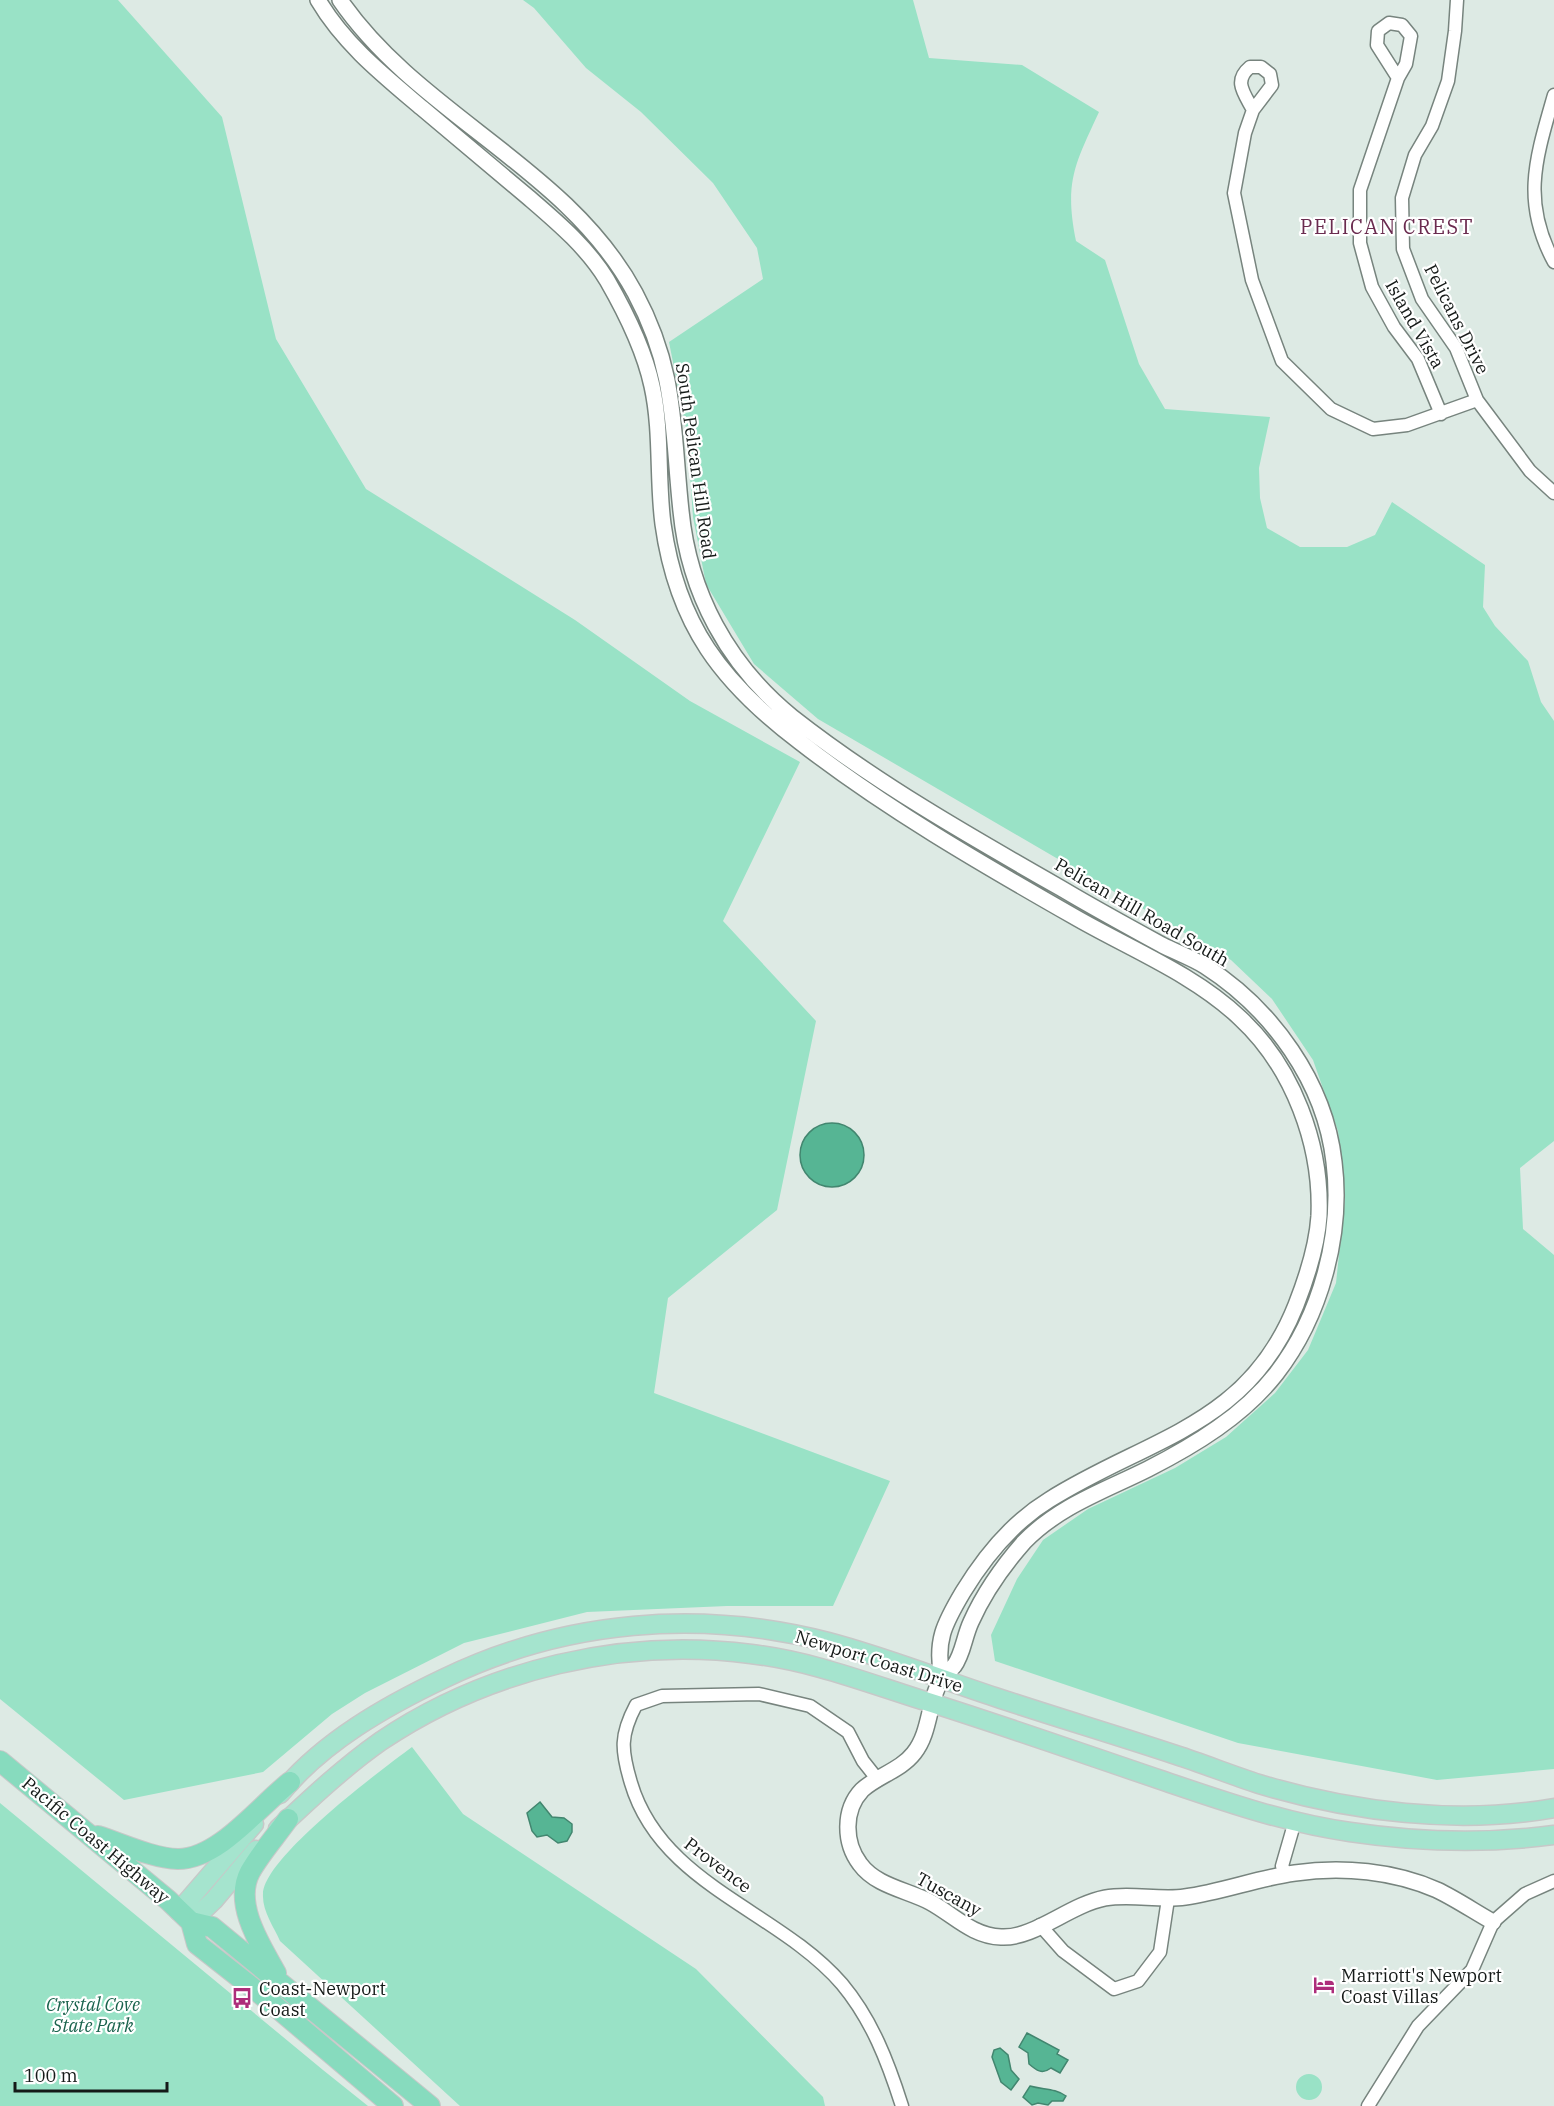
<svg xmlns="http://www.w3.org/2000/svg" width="1554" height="2106" viewBox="0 0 1554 2106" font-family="'IBM Plex Serif',serif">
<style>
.green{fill:#99e2c6}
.water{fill:#56b594;stroke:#42866f;stroke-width:1.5}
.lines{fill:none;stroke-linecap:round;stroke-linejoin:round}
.minor-casing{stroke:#77847e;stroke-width:15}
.tertiary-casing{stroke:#77847e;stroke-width:18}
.primary-casing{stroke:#c7c8c8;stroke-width:21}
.trunk-casing{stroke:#c7c8c8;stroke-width:22}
.minor{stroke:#fff;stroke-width:12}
.tertiary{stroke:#fff;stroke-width:15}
.primary{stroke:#a5e4ce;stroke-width:18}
.trunk{stroke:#87dbbe;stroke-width:20}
.labels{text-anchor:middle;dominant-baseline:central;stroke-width:4.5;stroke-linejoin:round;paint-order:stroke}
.street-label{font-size:18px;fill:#151a18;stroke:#fff}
.poi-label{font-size:18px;fill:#151a18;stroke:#fff;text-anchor:start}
.park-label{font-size:18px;font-style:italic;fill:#1a634d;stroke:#fff}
.neighbourhood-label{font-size:20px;letter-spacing:1.5px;fill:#6a2b4f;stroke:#fff}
</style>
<rect width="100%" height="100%" fill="#ddeae4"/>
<path class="green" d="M0 0H118L222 117 276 339 366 489 575 620 690 701 800 762 723 921 816 1021 777 1210 668 1298 654 1393 890 1481 833 1606H727L587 1612 464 1643 365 1693 332 1714 263 1772 124 1800 0 1699Z
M523 0H913L929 58 1022 65 1099 112C1075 164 1064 182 1076 241L1105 260 1139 364 1165 409 1270 417 1259 468 1260 498 1267 528 1300 547H1347L1375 535 1392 502 1485 565 1483 607 1495 626 1528 661 1541 702 1554 721V1141L1520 1168 1523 1229 1554 1255V1769L1437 1780 1238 1743 995 1661 991 1635 1017 1579 1043 1540 1088 1509 1175 1468 1226 1437 1275 1393 1308 1350 1336 1283 1345 1198 1338 1131 1313 1060 1272 999 1231 960 818 719 754 664 706 584 693 517 687 433 669 342 763 279 757 248 713 183 641 112 586 68 534 8Z
M412 1747 463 1814 696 1969 823 2097 825 2106H460L280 1941C274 1927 262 1911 263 1894 264 1857 381 1770 412 1747Z
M0 1803 323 2070 368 2106H0Z
M1296 2087a13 13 0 1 1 26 0a13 13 0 1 1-26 0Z"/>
<path class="water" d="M800 1155a32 32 0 1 1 64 0a32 32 0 1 1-64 0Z
M540 1802 552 1817 564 1818 572 1824V1832L567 1841 558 1843 547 1835 537 1837 532 1831 527 1813Z
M1027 2033 1059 2050 1057 2054 1068 2060 1060 2073 1051 2068C1042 2075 1036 2070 1029 2064L1028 2053 1019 2047Z
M1000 2048 1008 2055 1011 2070 1019 2079 1011 2090 1001 2082 992 2057 994 2050Z
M1030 2086C1045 2090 1054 2088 1066 2096L1063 2101H1052L1048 2105 1038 2103 1032 2105 1023 2097Z"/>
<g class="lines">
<defs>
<path id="minor" d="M1457 0 1455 31 1448 81 1432 126 1415 155 1402 198 1403 249 1422 299 1456 348 1477 400 1530 471 1554 493
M1398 78 1377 45 1378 31 1389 23 1402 25 1411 36 1406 64 1398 78 1360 190V243L1372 287 1394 327 1418 359 1441 414
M1554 95C1536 158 1521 201 1554 262
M1253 110C1244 93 1233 81 1250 67H1261L1270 74 1272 85 1253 110 1245 133 1234 193 1252 280 1282 361 1331 409 1373 429 1407 425 1477 400
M878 1780 863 1761 848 1732 810 1706 759 1694 662 1696 636 1705C620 1735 621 1750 631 1783 661 1885 778 1910 842 1984 872 2020 888 2062 902 2106
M1286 1874 1282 1866 1295 1821
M1040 1925 1063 1951 1114 1989 1138 1981 1160 1952 1168 1899
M1368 2106 1418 2026 1472 1970 1493 1922 1525 1894 1554 1881"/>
<path id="tertiary" d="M318 0C344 44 383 75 422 108 457 137 492 167 528 197 557 222 587 247 607 280 626 313 644 349 652 386 662 431 657 479 663 524 677 625 722 683 800 742 885 808 980 863 1073 916 1128 948 1194 974 1240 1018 1293 1067 1322 1145 1319 1216 1317 1247 1307 1277 1296 1305 1248 1427 1147 1438 1049 1500 1013 1522 985 1556 963 1592 944 1624 935 1641 942 1678
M340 0C419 115 568 168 635 293 677 371 672 428 681 511 689 593 728 665 792 717 876 783 971 837 1064 890 1096 909 1129 927 1162 945 1176 952 1192 958 1205 966 1272 1009 1325 1082 1334 1162 1343 1234 1321 1316 1276 1374 1243 1416 1195 1445 1148 1469 1104 1491 1059 1506 1024 1542 1003 1566 984 1593 971 1622 964 1637 963 1654 954 1666 950 1671 945 1673 942 1678 928 1700 931 1732 914 1753 901 1770 877 1776 862 1790 843 1810 844 1843 860 1864 876 1886 907 1890 930 1902 954 1915 972 1936 1001 1937 1034 1939 1069 1905 1105 1898 1132 1893 1159 1901 1185 1897 1222 1892 1258 1878 1295 1873 1342 1866 1394 1871 1437 1890 1456 1899 1475 1912 1493 1922"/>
<path id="primary" d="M280 1794C322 1742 386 1706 445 1678 565 1620 700 1609 828 1642 885 1657 940 1679 995 1697 1055 1717 1116 1735 1176 1755 1204 1764 1231 1775 1259 1784 1352 1812 1458 1825 1554 1808
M278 1829C311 1798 344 1767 381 1741 488 1669 624 1637 751 1654 811 1661 865 1682 922 1700 1002 1725 1081 1753 1161 1780 1223 1801 1285 1823 1350 1832 1417 1842 1487 1844 1554 1835
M179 1911 254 1824
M191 1922 214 1900 256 1850"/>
<path id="trunk" d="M0 1761 168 1900 191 1922 197 1944 268 2000 393 2106
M98 1836C123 1844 152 1858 178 1859 219 1859 259 1806 290 1782
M191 1922 212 1927 430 2106
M276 1973C261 1946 233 1904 250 1872 260 1854 276 1836 288 1819"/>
</defs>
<use href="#minor" class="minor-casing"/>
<use href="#tertiary" class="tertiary-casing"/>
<use href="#primary" class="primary-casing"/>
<use href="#trunk" class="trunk-casing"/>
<use href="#minor" class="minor"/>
<use href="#tertiary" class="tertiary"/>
<use href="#primary" class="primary"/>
<use href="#trunk" class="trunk"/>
</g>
<defs>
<symbol id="hotel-bare" viewBox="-9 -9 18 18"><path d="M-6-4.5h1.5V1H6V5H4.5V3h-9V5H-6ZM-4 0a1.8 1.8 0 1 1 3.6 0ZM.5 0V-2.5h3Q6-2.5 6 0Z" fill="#ad2d7b" stroke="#fff" stroke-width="2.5" paint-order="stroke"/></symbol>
<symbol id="bus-bare" viewBox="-9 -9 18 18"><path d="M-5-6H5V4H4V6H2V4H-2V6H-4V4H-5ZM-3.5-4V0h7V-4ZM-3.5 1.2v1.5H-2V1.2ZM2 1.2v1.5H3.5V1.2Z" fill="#ad2d7b" stroke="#fff" stroke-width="2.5" paint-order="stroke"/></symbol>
</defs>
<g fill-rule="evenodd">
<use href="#hotel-bare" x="1309" y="1970" width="30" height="30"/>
<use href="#bus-bare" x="227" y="1983" width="30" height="30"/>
</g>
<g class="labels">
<g class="street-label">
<text transform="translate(1457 319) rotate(63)">Pelicans Drive</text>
<text transform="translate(1415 324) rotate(60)">Island Vista</text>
<text transform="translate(696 461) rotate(82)">South Pelican Hill Road</text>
<text transform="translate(1142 912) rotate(30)">Pelican Hill Road South</text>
<text transform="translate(879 1661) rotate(17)">Newport Coast Drive</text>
<text transform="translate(96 1840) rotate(40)">Pacific Coast Highway</text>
<text transform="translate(718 1865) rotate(37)">Provence</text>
<text transform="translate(949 1894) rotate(29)">Tuscany</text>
</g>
<g class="poi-label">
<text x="1341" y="1975">Marriott's Newport<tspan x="1341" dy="21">Coast Villas</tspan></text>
<text x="259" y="1988">Coast-Newport<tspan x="259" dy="21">Coast</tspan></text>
</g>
<g class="park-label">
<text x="93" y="2004">Crystal Cove<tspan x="93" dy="21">State Park</tspan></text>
</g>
<g class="neighbourhood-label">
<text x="1387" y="226">PELICAN CREST</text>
</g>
</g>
<path d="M15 2082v9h152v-9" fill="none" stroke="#151a18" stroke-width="3"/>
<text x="24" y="2082" font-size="18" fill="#151a18" stroke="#ffffff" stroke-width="4.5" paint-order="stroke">100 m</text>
</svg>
